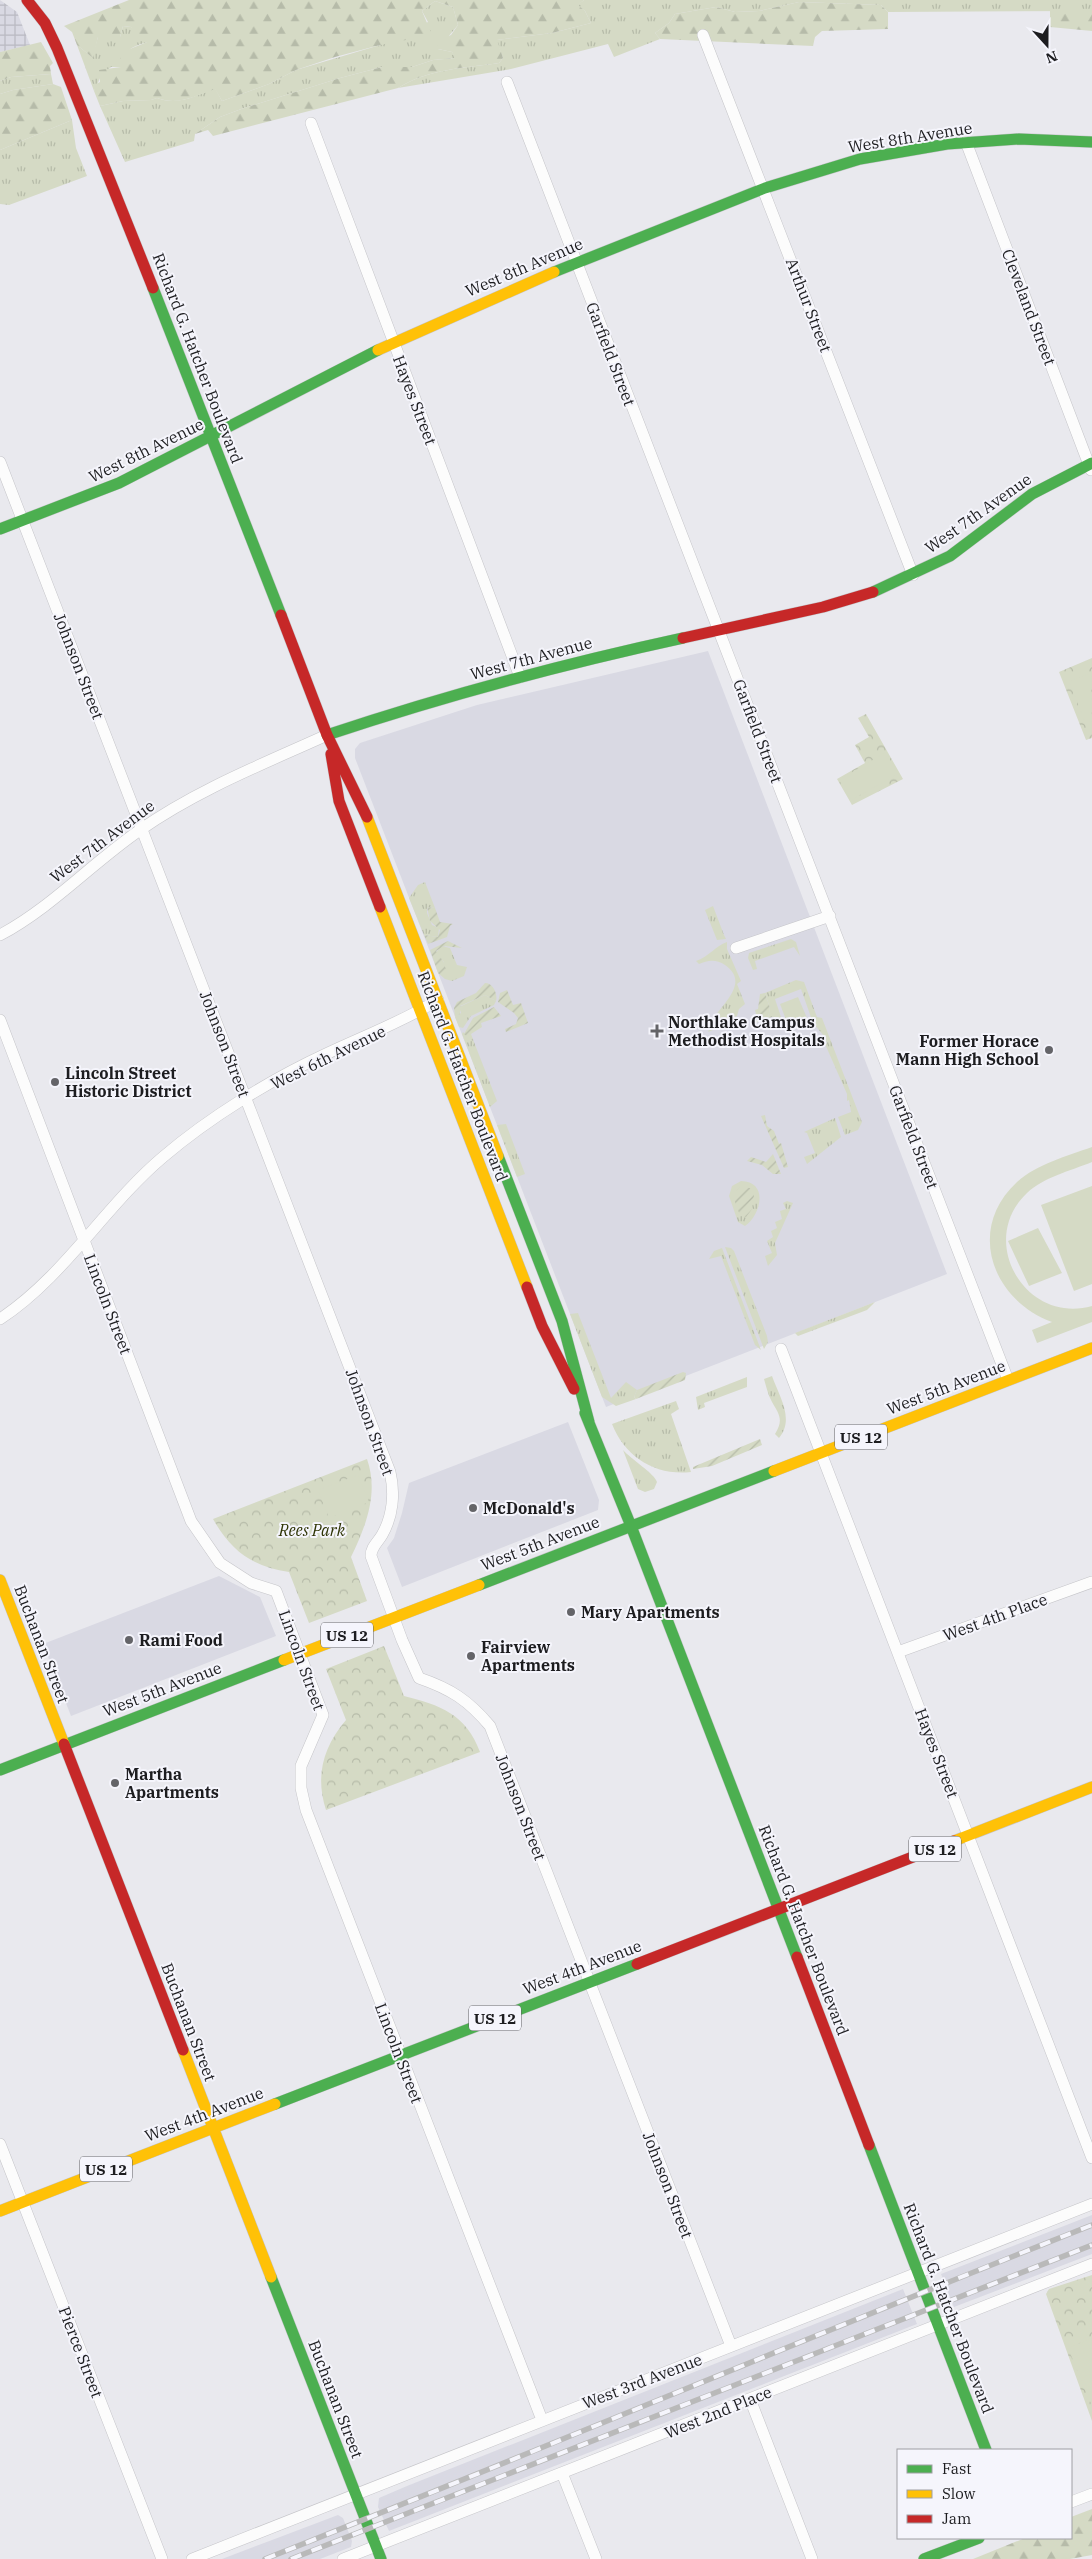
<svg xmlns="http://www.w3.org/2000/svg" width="1092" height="2559" viewBox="0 0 1092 2559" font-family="'IBM Plex Serif',serif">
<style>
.built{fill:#d9d9e3}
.industrial{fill:url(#industrial-grid)}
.grass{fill:url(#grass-tufts)}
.forest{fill:url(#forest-firs)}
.park{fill:url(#park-crowns)}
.garden{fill:url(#garden-furrows)}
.pitch{fill:#d5dac5}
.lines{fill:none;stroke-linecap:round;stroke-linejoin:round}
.street-casing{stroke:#c5c5c9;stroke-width:12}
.fast-casing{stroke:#c5c5c9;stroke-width:12}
.slow-casing{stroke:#c5c5c9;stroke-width:12}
.jam-casing{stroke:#c5c5c9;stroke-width:12}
.street{stroke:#fcfcfc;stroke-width:11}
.fast{stroke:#4caf50;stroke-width:11}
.slow{stroke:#ffc107;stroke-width:11}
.jam{stroke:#c62828;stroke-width:11}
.rail-casing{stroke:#b9b9b9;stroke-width:5.5}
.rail{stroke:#f5f5fc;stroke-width:4;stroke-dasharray:11;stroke-linecap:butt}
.poi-dot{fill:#646468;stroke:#f5f5fc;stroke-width:2}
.labels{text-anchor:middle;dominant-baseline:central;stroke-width:4;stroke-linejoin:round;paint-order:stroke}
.shield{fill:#f5f5fc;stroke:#5e5e62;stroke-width:1}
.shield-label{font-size:15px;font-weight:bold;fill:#1d1d20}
.street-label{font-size:16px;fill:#1d1d20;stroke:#f5f5fc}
.poi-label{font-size:16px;font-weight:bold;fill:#1d1d20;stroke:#f5f5fc;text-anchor:start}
.park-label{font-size:16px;font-style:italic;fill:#2f3505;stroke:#f5f5fc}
</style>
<defs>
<pattern id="industrial-grid" width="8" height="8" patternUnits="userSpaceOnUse" patternTransform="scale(1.25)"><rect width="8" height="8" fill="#d9d9e3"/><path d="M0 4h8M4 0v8" fill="none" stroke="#babac2"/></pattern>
<pattern id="grass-tufts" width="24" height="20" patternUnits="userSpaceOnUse" patternTransform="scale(1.25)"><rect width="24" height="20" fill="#d5dac5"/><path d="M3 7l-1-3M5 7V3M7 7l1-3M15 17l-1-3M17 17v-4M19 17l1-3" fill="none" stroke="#b6bba9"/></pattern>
<pattern id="forest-firs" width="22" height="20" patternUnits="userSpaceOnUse" patternTransform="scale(1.25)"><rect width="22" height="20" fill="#d5dac5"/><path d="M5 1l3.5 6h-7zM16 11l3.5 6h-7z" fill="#b6bba9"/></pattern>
<pattern id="park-crowns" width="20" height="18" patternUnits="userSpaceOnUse" patternTransform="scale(1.25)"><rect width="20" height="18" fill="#d5dac5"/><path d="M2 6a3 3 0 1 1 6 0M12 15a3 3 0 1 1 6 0" fill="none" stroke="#b6bba9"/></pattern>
<pattern id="garden-furrows" width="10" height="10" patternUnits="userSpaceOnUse" patternTransform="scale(1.25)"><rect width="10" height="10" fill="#d5dac5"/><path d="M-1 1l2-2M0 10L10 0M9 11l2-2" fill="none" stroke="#b6bba9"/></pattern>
</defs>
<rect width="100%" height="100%" fill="#e9e9ee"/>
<path class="built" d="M708 651 947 1274 606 1407 355 758V749L360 743 477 705Z
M568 1422 599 1500 598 1510 402 1587 387 1548 394 1538 402 1513 409 1483Z
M219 1576 260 1597 276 1636 71 1716 43 1644Z
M1092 2215V2254L954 2307 941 2274Z
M903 2289 917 2324 389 2531 378 2507 379 2498 407 2486Z
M338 2515 343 2518 352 2541 351 2547 320 2559H222Z"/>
<path class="industrial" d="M0 0 17 12 30 45 0 52Z"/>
<path class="grass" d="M584 0H1092V11L888 12 881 5 799 2 759 11 735 12 716 7 675 14 669 23 655 33 660 39 614 57 608 44 511 69 398 88C428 69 465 68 499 63L503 58 496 40 552 33 591 23 585 11 577 5Z
M435 1 453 7 458 25 438 49 452 52 456 58 433 60 412 67H382L340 78 244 108 220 117 195 134 194 141 125 162 100 106 123 101 151 100 157 98C178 106 195 96 215 88L222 101 269 84 296 70 380 45 428 22 422 11Z
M123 26 131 27 148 42C133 46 123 50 121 67H111L101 76 94 91 77 45 92 57 98 37H120Z
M51 74 53 84 13 90 0 94V81L11 77Z
M72 120 76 148 87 176 9 205 0 204V150Z
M425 882 435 908 427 907V913L432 925 439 928 438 937 424 935 409 898 418 885Z
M713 906 724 935 726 939 717 940 705 910Z
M791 939 796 942 800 956 794 947 755 961 757 969 753 970 748 958 749 953Z
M727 942V949L741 981 737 984 745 1004 739 1009 737 1016 719 1023 720 1027 708 1032C710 1028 711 1022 714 1018 723 1003 750 982 725 965 716 959 708 960 699 964L696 961C710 956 715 946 727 942Z
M442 946 450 948 457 965 467 967 464 976 452 981 445 979 444 962 435 953Z
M796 980 804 982 817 1017 822 1018 862 1122 858 1130 845 1135 838 1117 851 1112 849 1100 847 1101V1094L825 1044 827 1043 824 1036 813 1023 801 989 775 999 783 1023 776 1026 773 1017 768 1018 770 1008 765 993Z
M485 995 496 1001 494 1005 471 1016 463 1028 459 1027 455 1017 461 1013 459 1007Z
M463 1032 474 1042 497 1101 490 1107 462 1034Z
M835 1118 841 1137 807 1164 804 1157 815 1153 807 1133 804 1132Z
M506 1124 525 1174 517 1177 497 1125Z
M741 1181C770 1182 760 1216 745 1226L738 1222 729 1196 732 1186Z
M787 1201 793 1203 775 1243 777 1255 768 1266 765 1256 772 1253 767 1241 773 1237 771 1231 777 1228 775 1222 782 1219 780 1211 786 1209 783 1203Z
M725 1247 731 1248 734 1251 767 1336 768 1342 764 1349Z
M722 1248 761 1350 755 1345 721 1256 709 1259 714 1251Z
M875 1302 867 1310 798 1336 795 1333Z
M578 1313 611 1398 626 1382 637 1390 634 1397 636 1399 616 1406 602 1397 570 1314Z
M772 1376C779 1396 795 1419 779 1438L775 1434C784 1420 779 1414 772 1402 768 1395 766 1386 764 1379Z
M747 1377V1387L704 1403 705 1407 698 1410 696 1397Z
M676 1401 679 1409 671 1414 691 1472C655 1476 625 1457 612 1424Z
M623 1450C631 1459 655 1474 657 1482L654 1489 645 1492 638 1489Z"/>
<path class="forest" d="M129 0H584L578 5 585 11 591 23 552 33 497 40 503 58 499 63C465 68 428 69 398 88L213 136 208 130 195 134 220 117 244 108 340 78 382 67H412L433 60 455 58 452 52 438 49 436 41 451 35 458 25 453 7 435 1 422 11 432 35 380 45 335 57 296 70 269 84 222 101 215 89C195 96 178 106 157 98L151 100 123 101 100 106 94 91 96 84 100 82 99 70 121 67 120 53 147 42 137 39 131 27 123 26 120 37 115 43 105 38 98 37 93 58 77 45 72 32 64 26Z
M799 2 881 5 888 12V29L822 31 815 37 813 46 660 39 655 33 669 23 675 14 716 7 735 12 759 11Z
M1050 10 1092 11V31L1050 27Z
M41 42 53 63 50 66 51 74 11 77 0 81V52Z
M53 84 61 87 72 120 0 150V94L13 90Z
M1092 2509V2555L1070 2559H973L1025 2538H1071V2517Z"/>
<path class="park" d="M1092 658V738L1086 740 1059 672Z
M866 714 903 779 852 805 837 779 865 763 855 745 869 737 858 718Z
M367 1459C379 1493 366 1526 351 1557L367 1601 309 1623 289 1572C253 1567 231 1551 213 1519Z
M384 1646 404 1696C440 1705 466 1714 480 1752L326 1810C315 1776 323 1747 346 1720L326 1669Z
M1092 2275V2421L1046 2294 1049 2289Z"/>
<path class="garden" d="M427 907 435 908 440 922 453 924 450 926 447 937 428 944 424 935 438 937 440 930 430 921Z
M448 941 462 948 444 946 436 951 445 964V979L438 973 430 950Z
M485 983C493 983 498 994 496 1001L485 995 460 1006V1014L455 1017 454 1008 457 1002 476 993Z
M507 990 513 1005 521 1003 528 1023 506 1032 505 1029 516 1024 518 1018 514 1013 498 1002 500 993Z
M765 993 770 1008 768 1018 753 1024 752 1020 756 1014 755 1010 758 1009 760 994Z
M494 1007 501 1016 481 1023 482 1027 471 1034 474 1042 464 1034 473 1018Z
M765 1115 767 1126 774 1131 779 1144 781 1143 788 1167 784 1168 761 1116Z
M773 1154 781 1174H773L762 1165 747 1161 751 1157 766 1162Z
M740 1187 750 1188 754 1195 752 1209 746 1217 740 1215C736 1205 730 1195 740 1187Z
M683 1372 686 1373 685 1380 636 1399 634 1397 637 1390Z
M760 1439 762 1445 712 1466 693 1469V1467Z"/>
<path class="pitch" d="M1091 673 1092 725 1087 727 1069 681Z
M886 752 898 774 851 800 839 780Z
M798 997 807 1018 788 1025 780 1004Z
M1092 1147V1162C1070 1171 1044 1177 1027 1193 976 1241 1026 1325 1092 1306V1322L1037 1343 1032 1330 1052 1322C992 1300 966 1229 1017 1182 1037 1164 1067 1156 1092 1147Z
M1092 1186V1284L1074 1291 1041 1205Z
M1038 1228 1062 1273 1029 1286 1008 1241Z
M358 1475 369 1502 329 1518 318 1490Z
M1092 2338V2406L1068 2348Z"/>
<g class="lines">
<defs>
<path id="street" d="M703 35 913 575
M507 82 1008 1380
M311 123 520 677
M966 142 1091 470
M0 462 390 1472C395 1493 393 1516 382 1535 378 1542 371 1547 371 1556L402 1640 419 1678C451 1689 468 1700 490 1726L731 2346
M0 935C51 908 92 863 140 830 197 790 263 764 327 735
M736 948 830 916
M0 1020 191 1521 220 1563 251 1583 276 1591 323 1715 301 1766V1788L306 1810 542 2420
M0 1319C64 1277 105 1206 163 1157 210 1117 270 1080 326 1054 364 1036 402 1022 438 1000
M781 1349 1092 2158
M898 1652 1092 1582
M0 2144 162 2559
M750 2399 812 2559
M562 2473 596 2559
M1071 2502 1092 2494
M192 2559 1092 2204
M343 2559 1092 2264"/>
<path id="fast" d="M554 272 765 188 860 159 947 144 1019 139 1092 142
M153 288 281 615
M0 529 119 483 378 350
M873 592 950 556 1032 494 1092 463
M327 735C444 696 563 664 683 638
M498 1156 562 1321 589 1422
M585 1413 631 1526
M631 1526 797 1957
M479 1585 774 1471
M0 1770 284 1660
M275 2104 637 1964
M869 2145 986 2450
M271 2277 381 2559
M924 2559 979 2538"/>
<path id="slow" d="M378 350 554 272
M367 817 498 1156
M380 907 527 1287
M774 1471 1092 1348
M0 1580 64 1744
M284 1660 479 1585
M954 1841 1092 1787
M183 2050 271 2277
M0 2211 275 2104"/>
<path id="jam" d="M27 0 45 23 57 48 153 288
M281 615 327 735 367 817
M683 638 823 607 873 592
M331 754 339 801 380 907
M527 1287 542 1326 574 1389
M64 1744 183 2050
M797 1957 869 2145
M637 1964 954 1841"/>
</defs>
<use href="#street" class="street-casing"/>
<use href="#fast" class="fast-casing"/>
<use href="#slow" class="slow-casing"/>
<use href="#jam" class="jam-casing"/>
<use href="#street" class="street"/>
<use href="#fast" class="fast"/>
<use href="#slow" class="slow"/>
<use href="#jam" class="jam"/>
<defs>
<path id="rail" d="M265 2559C541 2450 815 2334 1092 2225
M291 2559 1092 2245"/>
</defs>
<use href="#rail" class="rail-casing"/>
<use href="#rail" class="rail"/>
</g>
<g class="poi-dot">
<path d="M654.5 1023.5h5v5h5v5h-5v5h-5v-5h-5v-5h5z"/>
<circle cx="1049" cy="1050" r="5"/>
<circle cx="55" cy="1082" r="5"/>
<circle cx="473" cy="1508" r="5"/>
<circle cx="571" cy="1612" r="5"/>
<circle cx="129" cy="1640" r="5"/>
<circle cx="471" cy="1656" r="5"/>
<circle cx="115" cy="1783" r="5"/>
</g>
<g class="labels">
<g class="shield">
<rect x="835" y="1424.5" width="52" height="25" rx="4"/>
<rect x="321" y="1622.5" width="52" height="25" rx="4"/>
<rect x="909" y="1836.5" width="52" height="25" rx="4"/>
<rect x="469" y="2005.5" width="52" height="25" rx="4"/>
<rect x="80" y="2156.5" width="52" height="25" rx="4"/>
</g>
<g class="shield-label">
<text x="861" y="1437">US 12</text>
<text x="347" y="1635">US 12</text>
<text x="935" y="1849">US 12</text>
<text x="495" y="2018">US 12</text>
<text x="106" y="2169">US 12</text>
</g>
<g class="street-label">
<text transform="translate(910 137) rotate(-9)">West 8th Avenue</text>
<text transform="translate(524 267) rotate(-23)">West 8th Avenue</text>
<text transform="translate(809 305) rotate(69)">Arthur Street</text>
<text transform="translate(1029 307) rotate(69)">Cleveland Street</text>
<text transform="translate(611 354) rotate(69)">Garfield Street</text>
<text transform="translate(198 358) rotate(69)">Richard G. Hatcher Boulevard</text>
<text transform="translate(415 400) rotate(69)">Hayes Street</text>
<text transform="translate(146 450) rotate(-26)">West 8th Avenue</text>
<text transform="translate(978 513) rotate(-35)">West 7th Avenue</text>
<text transform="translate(531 658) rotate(-15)">West 7th Avenue</text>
<text transform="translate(79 666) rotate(69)">Johnson Street</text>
<text transform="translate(758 731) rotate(69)">Garfield Street</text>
<text transform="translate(102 841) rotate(-37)">West 7th Avenue</text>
<text transform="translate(225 1044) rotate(69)">Johnson Street</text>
<text transform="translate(328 1057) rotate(-26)">West 6th Avenue</text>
<text transform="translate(463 1076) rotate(69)">Richard G. Hatcher Boulevard</text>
<text transform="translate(914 1137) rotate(69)">Garfield Street</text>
<text transform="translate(108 1304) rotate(69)">Lincoln Street</text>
<text transform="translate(946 1387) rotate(-21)">West 5th Avenue</text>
<text transform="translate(370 1422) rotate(70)">Johnson Street</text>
<text transform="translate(540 1543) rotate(-21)">West 5th Avenue</text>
<text transform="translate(995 1617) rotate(-20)">West 4th Place</text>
<text transform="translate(42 1644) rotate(69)">Buchanan Street</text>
<text transform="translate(302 1660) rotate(70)">Lincoln Street</text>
<text transform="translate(162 1689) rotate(-21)">West 5th Avenue</text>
<text transform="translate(937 1753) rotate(69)">Hayes Street</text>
<text transform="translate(521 1807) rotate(69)">Johnson Street</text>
<text transform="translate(804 1930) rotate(69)">Richard G. Hatcher Boulevard</text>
<text transform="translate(582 1967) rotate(-21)">West 4th Avenue</text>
<text transform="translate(189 2022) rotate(69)">Buchanan Street</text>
<text transform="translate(399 2053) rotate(69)">Lincoln Street</text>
<text transform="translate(204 2114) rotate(-21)">West 4th Avenue</text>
<text transform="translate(668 2185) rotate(69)">Johnson Street</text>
<text transform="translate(949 2308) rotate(69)">Richard G. Hatcher Boulevard</text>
<text transform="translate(81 2352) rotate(69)">Pierce Street</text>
<text transform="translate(642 2381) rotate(-21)">West 3rd Avenue</text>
<text transform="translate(336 2399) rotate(69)">Buchanan Street</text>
<text transform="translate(718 2412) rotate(-22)">West 2nd Place</text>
</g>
<g class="poi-label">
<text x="668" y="1022">Northlake Campus<tspan x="668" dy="18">Methodist Hospitals</tspan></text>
<text x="1039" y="1041" text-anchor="end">Former Horace<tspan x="1039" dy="18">Mann High School</tspan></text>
<text x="65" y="1073">Lincoln Street<tspan x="65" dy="18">Historic District</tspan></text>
<text x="483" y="1508">McDonald's</text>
<text x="581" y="1612">Mary Apartments</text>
<text x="139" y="1640">Rami Food</text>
<text x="481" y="1647">Fairview<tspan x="481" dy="18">Apartments</tspan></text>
<text x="125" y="1774">Martha<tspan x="125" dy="18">Apartments</tspan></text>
</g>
<g class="park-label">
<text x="312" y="1530">Rees Park</text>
</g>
</g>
<rect x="897" y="2449" width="175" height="90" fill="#f5f5fc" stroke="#9f9fa4"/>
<rect x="907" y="2465" width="25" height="8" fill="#4caf50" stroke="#9f9fa4"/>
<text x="942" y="2474" font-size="15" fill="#1d1d20">Fast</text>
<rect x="907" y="2490" width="25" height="8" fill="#ffc107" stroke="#9f9fa4"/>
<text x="942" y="2499" font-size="15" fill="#1d1d20">Slow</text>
<rect x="907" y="2515" width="25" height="8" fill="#c62828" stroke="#9f9fa4"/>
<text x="942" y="2524" font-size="15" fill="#1d1d20">Jam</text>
<g transform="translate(1047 45) rotate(159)" stroke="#f5f5fc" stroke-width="4" paint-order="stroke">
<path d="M0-4L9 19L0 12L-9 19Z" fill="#1d1d20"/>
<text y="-8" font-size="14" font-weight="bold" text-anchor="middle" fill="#1d1d20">N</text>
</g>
</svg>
